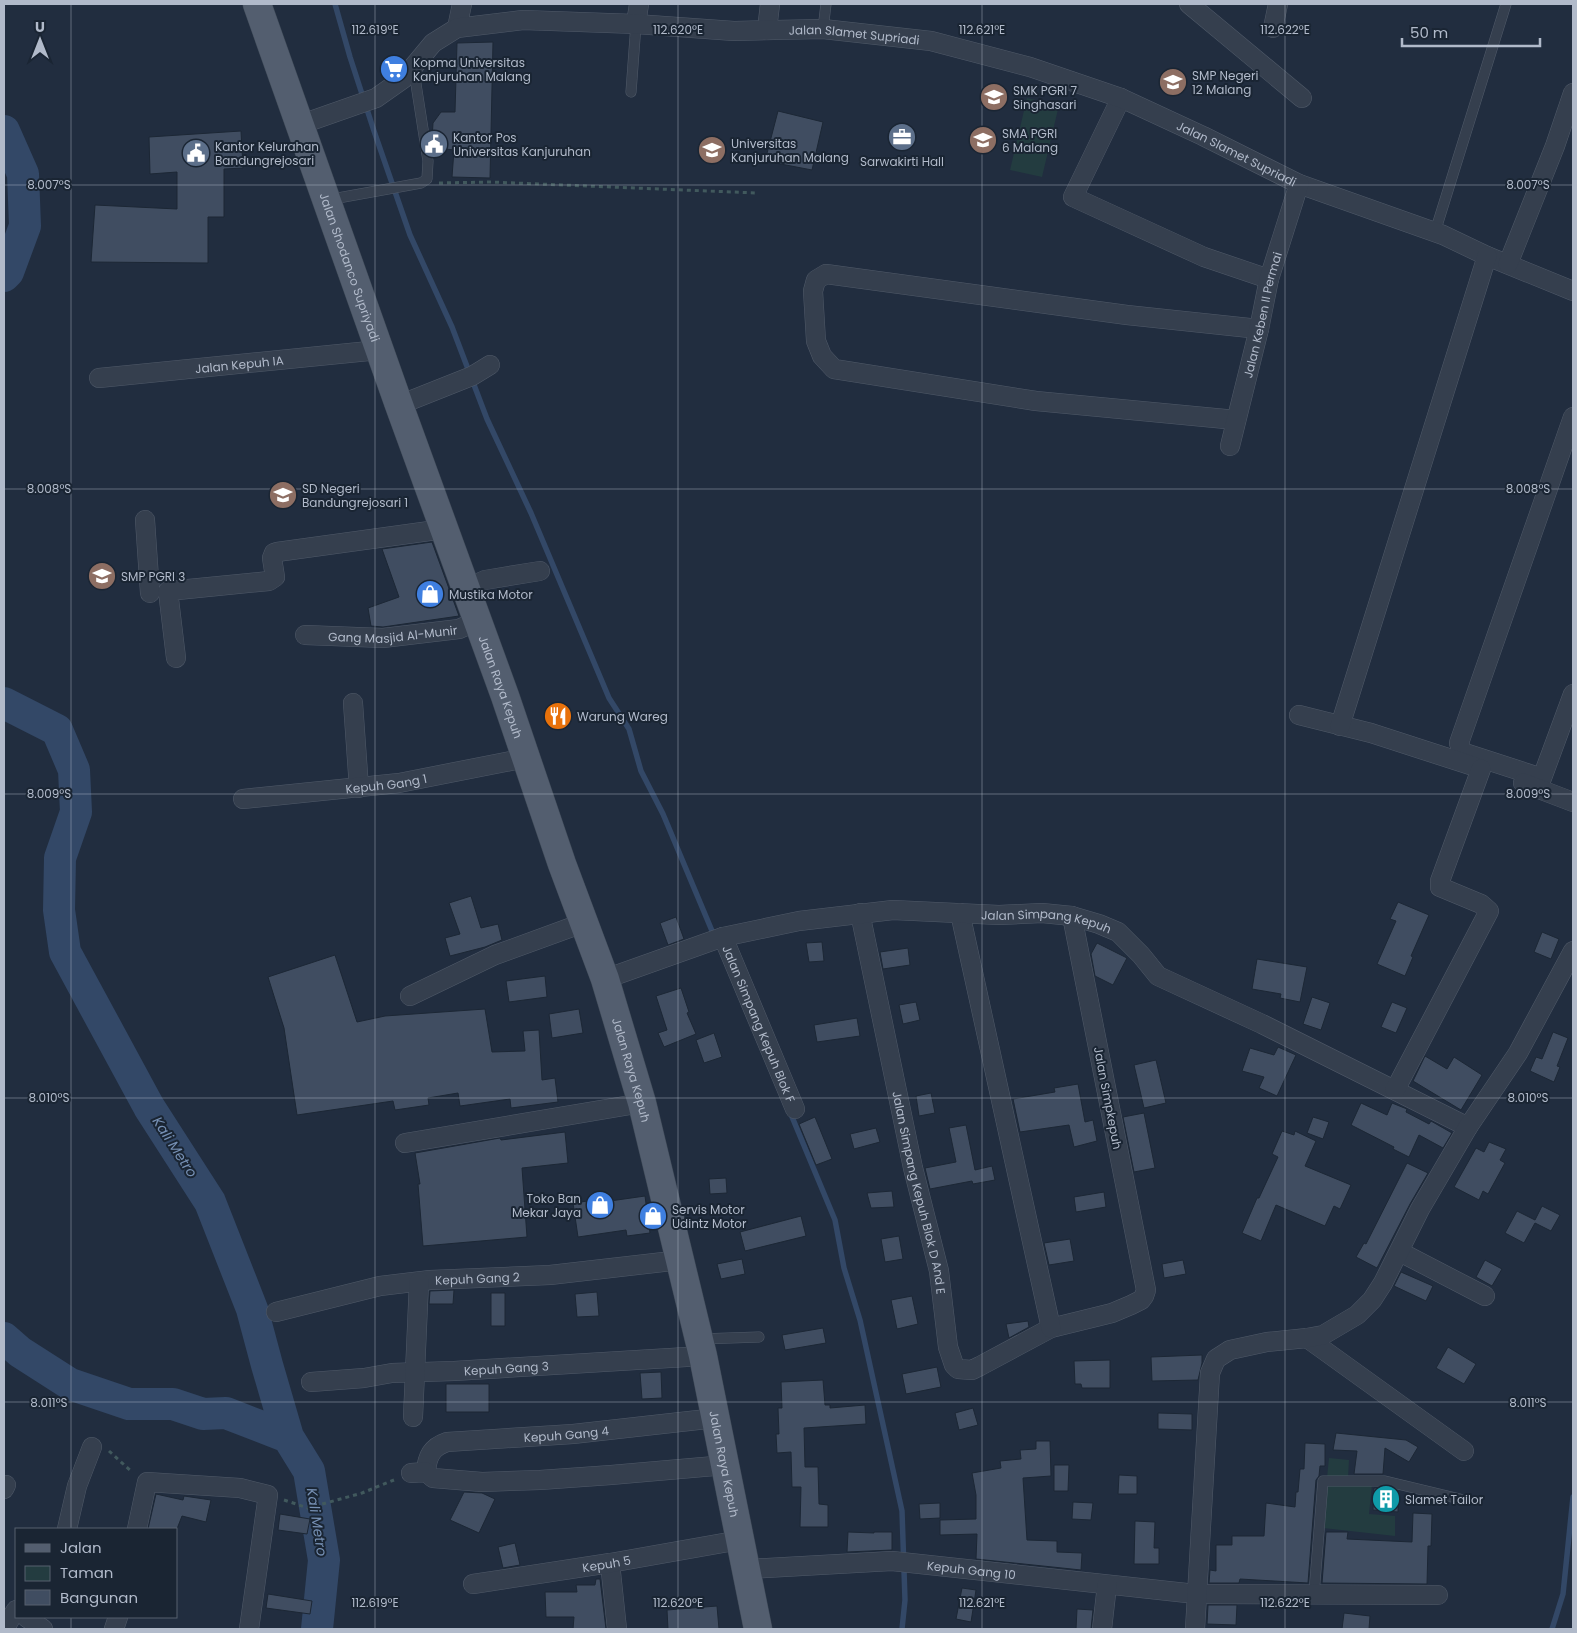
<svg xmlns="http://www.w3.org/2000/svg" width="1577" height="1633" viewBox="0 0 1577 1633" font-family="Poppins,sans-serif">
<style>
.green{fill:#233c40}
.lines{fill:none;stroke-linecap:round;stroke-linejoin:round}
.stream{stroke:#334867;stroke-width:5.5}
.river{stroke:#334867;stroke-width:32}
.building{fill:#404d61;stroke:#1c2735}
.service-casing{stroke:#505a69;stroke-width:11}
.minor-casing{stroke:#505a69;stroke-width:20}
.primary-casing{stroke:#3e4957;stroke-width:29}
.path{stroke:#41595d;stroke-width:3;stroke-dasharray:4 4;stroke-linecap:butt}
.service{stroke:#353f4e;stroke-width:10}
.minor{stroke:#353f4e;stroke-width:19}
.primary{stroke:#535e6f;stroke-width:28}
.ticks{fill:none;stroke:#b1baca;stroke-width:1;stroke-opacity:0.45}
.labels{text-anchor:middle;dominant-baseline:central;stroke-width:4;stroke-linejoin:round;paint-order:stroke}
.street-label{font-size:12px;fill:#b1baca;stroke:#1a2533}
.poi-label{font-size:12px;fill:#b1baca;stroke:#1a2533;text-anchor:start}
.water-label{font-size:14px;font-style:italic;fill:#7690b4;stroke:#1a2533}
.ticks-label{font-size:12px;text-anchor:middle;fill:#b1baca;stroke:#1a2533;stroke-width:4;stroke-linejoin:round;paint-order:stroke}
</style>
<rect width="100%" height="100%" fill="#212d3f"/>
<path class="green" d="M1027 98 1059 105 1042 177 1010 170Z
M1329 1458 1349 1460 1348 1478H1327Z
M1327 1484 1372 1485 1369 1514 1395 1516V1536L1323 1528Z"/>
<g class="lines">
<path class="stream" d="M335 4 350 57 374 131 410 235 452 327 487 419 531 513 609 698 629 729 641 771 663 814 715 938
M790 1112 835 1220 844 1268 860 1320 902 1511 905 1600 902 1629
M1552 1629 1563 1594 1573 1497"/>
<path class="river" d="M4 131 23 174 25 226 8 272 4 276
M4 703 57 730 74 770 76 812 60 858 59 910 65 952 149 1107 210 1202 252 1309 267 1365 288 1437 309 1471 324 1560 317 1629
M4 1338 20 1352 70 1384 129 1404H173L203 1414 226 1413 288 1437"/>
</g>
<path class="building" d="M493 42 490 178 452 177 454 150 438 148 432 140 433 123 441 112H455L457 43Z
M778 111 823 122 812 170 765 161Z
M241 131 243 168 224 169V217H208V263L91 262 95 205 177 209V172L150 174 149 137Z
M432 542 459 616 383 627 371 626 368 608 399 597 382 549Z
M471 896 481 928 498 924 502 940 485 947 450 956 445 938 460 934 449 903Z
M1398 902 1429 915 1411 956 1413 957 1405 976 1377 964 1396 921 1390 919Z
M676 917 684 939 668 945 660 923Z
M1542 932 1559 939 1551 959 1534 952Z
M822 942 824 961 809 962 806 943Z
M1097 943 1127 958 1113 985 1095 976 1091 954Z
M908 948 910 965 883 969 880 952Z
M335 955 357 1022 385 1016 485 1009 492 1052 525 1051 523 1031 539 1030 542 1080 555 1078 558 1102 511 1108 510 1099 460 1106 458 1093 428 1098 429 1105 395 1110 393 1101 297 1115 284 1028 268 977Z
M1257 959 1307 967 1300 1002 1280 998 1281 994 1252 989Z
M545 976 547 997 509 1002 506 981Z
M681 988 689 1012 687 1013 696 1034 664 1047 658 1033 667 1030 656 996Z
M1312 997 1330 1003 1321 1030 1303 1024Z
M916 1002 920 1020 903 1024 899 1005Z
M1392 1002 1407 1008 1396 1033 1381 1027Z
M579 1009 583 1033 552 1038 549 1014Z
M857 1018 860 1036 817 1042 814 1025Z
M1553 1032 1568 1038 1557 1066 1560 1067 1554 1082 1530 1071 1536 1057 1542 1059Z
M714 1033 722 1057 704 1063 696 1040Z
M1278 1047 1296 1055 1277 1096 1259 1088 1264 1077 1242 1071 1250 1048 1274 1055Z
M1425 1056 1447 1069 1454 1057 1482 1075 1461 1110 1413 1081Z
M1156 1060 1166 1103 1144 1108 1134 1065Z
M1078 1084 1085 1122 1093 1120 1097 1141 1074 1147 1069 1125 1020 1132 1013 1099 1055 1092 1054 1088Z
M931 1093 935 1113 919 1116 916 1096Z
M1361 1103 1387 1115 1392 1103 1407 1109 1406 1112 1429 1124 1431 1121 1452 1133 1443 1148 1419 1135 1409 1157 1393 1149 1394 1147 1351 1125Z
M1144 1113 1155 1168 1134 1172 1123 1117Z
M815 1117 832 1159 816 1165 799 1124Z
M1313 1117 1329 1122 1323 1139 1307 1133Z
M966 1125 975 1170 992 1166 995 1180 973 1184 972 1181 930 1189 925 1168 956 1162 949 1128Z
M876 1128 880 1142 854 1149 850 1134Z
M1282 1131 1294 1135 1295 1131 1316 1141 1305 1166 1351 1185 1340 1209 1334 1206 1325 1226 1276 1205 1261 1241 1242 1233 1257 1198H1259L1278 1157 1272 1154Z
M565 1132 568 1163 522 1168 527 1237 423 1246 418 1184H420L415 1153 500 1138 501 1140Z
M1489 1142 1506 1149 1500 1160 1505 1163 1488 1194 1483 1191 1479 1200 1454 1187 1476 1148 1484 1152Z
M1407 1163 1428 1173 1410 1204 1377 1268 1356 1257 1364 1243 1366 1244Z
M726 1178 727 1193 710 1194 709 1179Z
M892 1191 894 1207 871 1208 867 1193Z
M1104 1192 1106 1207 1076 1212 1074 1197Z
M645 1196 650 1233 627 1236 626 1230 578 1237 573 1203 610 1198V1201Z
M1542 1206 1560 1215 1551 1231 1535 1223 1524 1243 1505 1233 1517 1211 1535 1220Z
M801 1216 806 1236 745 1251 740 1232Z
M899 1236 903 1259 885 1262 881 1239Z
M1070 1239 1074 1261 1049 1265 1044 1243Z
M742 1259 745 1274 721 1279 717 1264Z
M1183 1260 1186 1274 1164 1278 1162 1264Z
M1485 1260 1502 1269 1492 1286 1476 1277Z
M1401 1272 1433 1286 1426 1301 1394 1286Z
M454 1290 453 1304H429L430 1291Z
M597 1292 599 1316 577 1317 575 1294Z
M491 1293H505V1326H491Z
M912 1296 918 1324 897 1329 891 1300Z
M1028 1321 1029 1327 1009 1338 1006 1324Z
M823 1328 826 1343 785 1350 782 1335Z
M1448 1347 1476 1364 1464 1384 1436 1368Z
M1202 1355V1363L1198 1380 1152 1381 1151 1357Z
M1110 1360V1388H1082L1081 1384H1075L1074 1361Z
M937 1367 941 1387 906 1394 902 1374Z
M661 1372 662 1398 642 1399 640 1373Z
M823 1380 825 1405H830V1408L865 1405 866 1424 804 1428 805 1467H818L819 1504 828 1505V1527H800L801 1487H792L791 1452 777 1453 776 1434H779L778 1408H782L781 1382Z
M446 1384H489V1412H446Z
M973 1408 978 1425 959 1430 955 1413Z
M1158 1413 1192 1414V1430L1158 1429Z
M1336 1433 1406 1440 1418 1447 1409 1462 1385 1448 1383 1474H1354L1357 1451 1333 1450Z
M1036 1441H1050L1051 1476 1023 1478 1027 1540 1057 1541V1552L1082 1553 1081 1570 976 1559 977 1534 940 1535V1520L976 1519V1495L972 1473 1001 1468 1000 1461 1021 1459 1020 1450 1036 1449Z
M1305 1443 1325 1444V1466H1320L1319 1476 1316 1480 1308 1583 1240 1579 1239 1583H1209L1210 1570 1216 1571V1545H1232V1536H1264L1266 1503 1295 1507 1296 1492H1298L1300 1469H1304Z
M1054 1465H1069L1068 1491H1054Z
M1119 1475 1137 1476V1494H1118Z
M1374 1488H1384L1398 1491V1512L1373 1510Z
M464 1492 482 1493 495 1499 479 1533 450 1520Z
M156 1494 183 1500 184 1496 211 1500 206 1522 182 1516 177 1529H148Z
M1073 1502 1093 1503 1091 1520 1072 1519Z
M940 1503V1518L920 1519 919 1504Z
M1413 1513 1432 1514 1431 1546H1428L1427 1584 1322 1583 1326 1532H1348L1347 1539 1412 1542Z
M280 1514 310 1519 307 1534 278 1530Z
M1135 1521 1155 1522 1154 1548H1159V1564H1134Z
M848 1532 874 1533V1532H892V1550L847 1552Z
M515 1543 520 1565 503 1568 498 1547Z
M596 1579H600L606 1629H573L574 1617H546L545 1592H577L576 1585H595Z
M962 1588 976 1590 971 1622 956 1619Z
M268 1594 312 1601 310 1614 266 1608Z
M1208 1605H1237L1236 1625 1207 1624Z
M717 1606 719 1629H668L667 1610Z
M1077 1609 1093 1610 1091 1629H1076Z
M1344 1613 1370 1616 1369 1629H1342Z"/>
<g class="lines">
<defs>
<path id="service" d="M823 29 826 4
M631 92 636 24
M327 200 421 183 427 179 428 161 413 65
M1435 232 1506 4
M700 1339 759 1337
M1314 1594 1323 1481H1385L1460 1499"/>
<g id="minor">
<path d="M1189 4 1302 98"/>
<path d="M636 24 639 4"/>
<path d="M457 28 462 4"/>
<path d="M1273 28 1278 4"/>
<path d="M767 30 770 4"/>
<path d="M1121 98 1073 197 1204 257 1269 279"/>
<path id="s1" d="M299 125 376 98 403 79 433 43 457 28 523 20 636 24 734 31 823 29 931 41 1030 67 1121 98 1203 136 1299 184 1443 235 1487 256 1573 291"/>
<path d="M1508 264 1555 146 1573 93"/>
<path id="s2" d="M99 378 379 350"/>
<path d="M399 405 472 376 490 365"/>
<path d="M1573 417 1459 743 1462 752 1542 778 1573 694"/>
<path d="M1236 420 1036 401 834 369 822 356 816 341 813 291 816 280 826 274 1127 315 1259 329"/>
<path id="s3" d="M1230 446 1259 329 1269 279 1299 184"/>
<path d="M145 520 150 593"/>
<path d="M465 589 485 580 540 571"/>
<path id="s4" d="M305 635 383 638 459 629 477 621"/>
<path d="M176 658 168 591 269 581 275 577 272 558 274 553 277 552 444 529"/>
<path d="M353 703 359 788"/>
<path d="M1299 715 1371 733 1473 766"/>
<path d="M1340 726 1487 256"/>
<path d="M1523 783 1573 802"/>
<path id="s5" d="M243 799 399 783 526 758"/>
<path id="s6" d="M860 913 913 1168 939 1271 948 1347 954 1365 958 1369 972 1370 980 1366 1051 1328 1112 1313 1131 1305 1141 1300 1144 1296 1146 1290 1072 916"/>
<path d="M960 913 1051 1328"/>
<path id="s7" d="M723 937 795 1109"/>
<path id="s8" d="M605 979 723 937 799 921 893 910 999 915 1042 913 1072 916 1099 924 1118 932 1141 955 1158 976 1262 1024 1468 1127"/>
<path d="M410 996 495 955 583 923"/>
<path d="M1395 1090 1489 911 1481 904 1440 887V881L1481 769"/>
<path d="M405 1143 642 1103"/>
<path d="M1400 1252 1485 1296"/>
<path id="s9" d="M276 1312 380 1286 430 1280 550 1275 681 1260"/>
<path d="M1307 1338 1464 1451"/>
<path id="s10" d="M311 1382 364 1378 392 1373 454 1371 703 1356"/>
<path d="M413 1417 419 1282"/>
<path id="s11" d="M426 1472C427 1456 432 1447 447 1442L573 1434 716 1418"/>
<path d="M411 1473 426 1472 433 1478 482 1482 540 1480 611 1475 726 1465"/>
<path d="M4 1489 6 1485"/>
<path d="M67 1529 77 1486 92 1447"/>
<path d="M137 1529 147 1482 240 1488 268 1495 249 1629"/>
<path d="M610 1563 617 1629"/>
<path id="s12" d="M747 1569 892 1561 1196 1594 1438 1595"/>
<path id="s13" d="M473 1584 610 1563 740 1540"/>
<path d="M26 1617 43 1629"/>
<path d="M4 1629 16 1610"/>
<path d="M114 1629 118 1617"/>
<path d="M1102 1629 1107 1585"/>
<path d="M1195 1629 1210 1373 1216 1359 1230 1350 1267 1342 1307 1338 1323 1335 1357 1315 1372 1300 1383 1283 1420 1209 1468 1127 1518 1053 1573 951"/>
</g>
<g id="primary">
<path id="s14" d="M257 4 399 405 505 696 562 864 605 979 642 1103 703 1356 758 1629"/>
</g>
</defs>
<use href="#service" class="service-casing"/>
<use href="#minor" class="minor-casing"/>
<use href="#primary" class="primary-casing"/>
<path class="path" d="M439 183 491 182 756 193
M109 1451 132 1472
M284 1500 308 1508 362 1493 394 1480"/>
<use href="#service" class="service"/>
<use href="#minor" class="minor"/>
<use href="#primary" class="primary"/>
</g>
<path class="ticks" d="M71 4V1529M375 4V1629M678 4V1629M982 4V1629M1285 4V1629M4 185H1573M4 489H1573M4 794H1573M4 1098H1573M4 1402H1573M71 1617V1629"/>
<defs>
<symbol id="supermarket-disc" viewBox="-11 -11 22 22"><circle r="9.5" fill="#3f7fe0" stroke="#1a2533"/><path d="M-6-5.5h2.5l.6 2H6L4.5 2H-2.5L-4.4-4H-6ZM-1.5 3.2a1.3 1.3 0 1 0 .1 0ZM3 3.2a1.3 1.3 0 1 0 .1 0Z" fill="#fff"/></symbol>
<symbol id="school-disc" viewBox="-11 -11 22 22"><circle r="9.5" fill="#8d6e63" stroke="#1a2533"/><path d="M0-5L7-2L0 1L-7-2ZM-4 1L0 2.5L4 1V4Q0 6-4 4Z" fill="#fff"/></symbol>
<symbol id="office-disc" viewBox="-11 -11 22 22"><circle r="9.5" fill="#5c6f8a" stroke="#1a2533"/><path d="M-6-3h4V-5.5h4V-3h4V5H-6ZM-1-4.5V-3h2v-1.5ZM-6 0V1H6V0Z" fill="#fff"/></symbol>
<symbol id="civic-disc" viewBox="-11 -11 22 22"><circle r="9.5" fill="#5c6f8a" stroke="#1a2533"/><path d="M-.6-6.5H3V-4.5H.6V-3L4-1V1h2V6H-6V1h2V-1L-.6-3ZM-1.2 2.5V6h2.4V2.5Z" fill="#fff"/></symbol>
<symbol id="university-disc" viewBox="-11 -11 22 22"><circle r="9.5" fill="#8d6e63" stroke="#1a2533"/><path d="M0-5L7-2L0 1L-7-2ZM-4 1L0 2.5L4 1V4Q0 6-4 4Z" fill="#fff"/></symbol>
<symbol id="shop-disc" viewBox="-11 -11 22 22"><circle r="9.5" fill="#3f7fe0" stroke="#1a2533"/><path d="M-5-2.5h2.3a2.7 3.5 0 0 1 5.4 0H5L5.5 6h-11ZM-1.5-2.5h3a1.5 2.3 0 0 0-3 0Z" fill="#fff"/></symbol>
<symbol id="restaurant-disc" viewBox="-11 -11 22 22"><circle r="9.5" fill="#e8710a" stroke="#1a2533"/><path d="M-5-6h1v4h1v-4h1v4h1v-4h1v5L-1.5 .5V6h-2V.5L-5-1ZM5-6V6H3V1.5H1.5Q1.5-4 5-6Z" fill="#fff"/></symbol>
<symbol id="building-disc" viewBox="-11 -11 22 22"><circle r="9.5" fill="#0f9aa8" stroke="#1a2533"/><path d="M-4-6H4V6H1V3H-1V6H-4ZM-2.5-4.3h1.7v1.8h-1.7ZM.8-4.3h1.7v1.8H.8ZM-2.5-1h1.7V.8h-1.7ZM.8-1h1.7V.8H.8Z" fill="#fff"/></symbol>
</defs>
<g fill-rule="evenodd">
<use href="#supermarket-disc" x="378" y="53" width="32" height="32"/>
<use href="#school-disc" x="1157" y="66" width="32" height="32"/>
<use href="#school-disc" x="978" y="81" width="32" height="32"/>
<use href="#office-disc" x="886" y="121" width="32" height="32"/>
<use href="#school-disc" x="967" y="124" width="32" height="32"/>
<use href="#civic-disc" x="418" y="128" width="32" height="32"/>
<use href="#university-disc" x="696" y="134" width="32" height="32"/>
<use href="#civic-disc" x="180" y="137" width="32" height="32"/>
<use href="#school-disc" x="267" y="479" width="32" height="32"/>
<use href="#school-disc" x="86" y="560" width="32" height="32"/>
<use href="#shop-disc" x="414" y="578" width="32" height="32"/>
<use href="#restaurant-disc" x="542" y="700" width="32" height="32"/>
<use href="#shop-disc" x="584" y="1189" width="32" height="32"/>
<use href="#shop-disc" x="637" y="1200" width="32" height="32"/>
<use href="#building-disc" x="1370" y="1483" width="32" height="32"/>
</g>
<g class="labels">
<g class="street-label">
<text stroke="none"><textPath href="#s1" startOffset="588">Jalan Slamet Supriadi</textPath></text>
<text stroke="none"><textPath href="#s1" startOffset="992">Jalan Slamet Supriadi</textPath></text>
<text stroke="none"><textPath href="#s14" startOffset="279">Jalan Shodanco Supriyadi</textPath></text>
<text stroke="none"><textPath href="#s3" startOffset="135">Jalan Keben II Permai</textPath></text>
<text stroke="none"><textPath href="#s2" startOffset="141">Jalan Kepuh IA</textPath></text>
<text stroke="none"><textPath href="#s4" startOffset="88">Gang Masjid Al-Munir</textPath></text>
<text stroke="none"><textPath href="#s14" startOffset="725">Jalan Raya Kepuh</textPath></text>
<text stroke="none"><textPath href="#s5" startOffset="144">Kepuh Gang 1</textPath></text>
<text stroke="none"><textPath href="#s8" startOffset="452">Jalan Simpang Kepuh</textPath></text>
<text stroke="none"><textPath href="#s7" startOffset="94">Jalan Simpang Kepuh Blok F</textPath></text>
<text stroke="none"><textPath href="#s14" startOffset="1130">Jalan Raya Kepuh</textPath></text>
<text transform="translate(1108 1098) rotate(79)">Jalan Simpkepuh</text>
<text stroke="none"><textPath href="#s6" startOffset="286">Jalan Simpang Kepuh Blok D And E</textPath></text>
<text stroke="none"><textPath href="#s9" startOffset="205">Kepuh Gang 2</textPath></text>
<text stroke="none"><textPath href="#s10" startOffset="196">Kepuh Gang 3</textPath></text>
<text stroke="none"><textPath href="#s11" startOffset="159">Kepuh Gang 4</textPath></text>
<text stroke="none"><textPath href="#s14" startOffset="1535">Jalan Raya Kepuh</textPath></text>
<text stroke="none"><textPath href="#s13" startOffset="135">Kepuh 5</textPath></text>
<text stroke="none"><textPath href="#s12" startOffset="225">Kepuh Gang 10</textPath></text>
</g>
<g class="poi-label">
<text x="413" y="62">Kopma Universitas<tspan x="413" dy="14">Kanjuruhan Malang</tspan></text>
<text x="1192" y="75">SMP Negeri<tspan x="1192" dy="14">12 Malang</tspan></text>
<text x="1013" y="90">SMK PGRI 7<tspan x="1013" dy="14">Singhasari</tspan></text>
<text x="1002" y="133">SMA PGRI<tspan x="1002" dy="14">6 Malang</tspan></text>
<text x="453" y="137">Kantor Pos<tspan x="453" dy="14">Universitas Kanjuruhan</tspan></text>
<text x="731" y="143">Universitas<tspan x="731" dy="14">Kanjuruhan Malang</tspan></text>
<text x="215" y="146">Kantor Kelurahan<tspan x="215" dy="14">Bandungrejosari</tspan></text>
<text x="902" y="161" text-anchor="middle">Sarwakirti Hall</text>
<text x="302" y="488">SD Negeri<tspan x="302" dy="14">Bandungrejosari 1</tspan></text>
<text x="121" y="576">SMP PGRI 3</text>
<text x="449" y="594">Mustika Motor</text>
<text x="577" y="716">Warung Wareg</text>
<text x="581" y="1198" text-anchor="end">Toko Ban<tspan x="581" dy="14">Mekar Jaya</tspan></text>
<text x="672" y="1209">Servis Motor<tspan x="672" dy="14">Udintz Motor</tspan></text>
<text x="1405" y="1499">Slamet Tailor</text>
</g>
<g class="water-label">
<text transform="translate(175 1147) rotate(57)">Kali Metro</text>
<text transform="translate(317 1522) rotate(81)">Kali Metro</text>
</g>
</g>
<g class="ticks-label">
<text x="375" y="34">112.619°E</text>
<text x="678" y="34">112.620°E</text>
<text x="982" y="34">112.621°E</text>
<text x="1285" y="34">112.622°E</text>
<text x="49" y="189">8.007°S</text>
<text x="1528" y="189">8.007°S</text>
<text x="49" y="493">8.008°S</text>
<text x="1528" y="493">8.008°S</text>
<text x="49" y="798">8.009°S</text>
<text x="1528" y="798">8.009°S</text>
<text x="49" y="1102">8.010°S</text>
<text x="1528" y="1102">8.010°S</text>
<text x="49" y="1407">8.011°S</text>
<text x="1528" y="1407">8.011°S</text>
<text x="375" y="1607">112.619°E</text>
<text x="678" y="1607">112.620°E</text>
<text x="982" y="1607">112.621°E</text>
<text x="1285" y="1607">112.622°E</text>
</g>
<rect width="1577" height="1633" fill="none" stroke="#b1baca" stroke-width="10"/>
<rect x="15" y="1528" width="162" height="90" fill="#1a2533" stroke="#56616f"/>
<rect x="25" y="1544" width="25" height="8" fill="#535e6f" stroke="#56616f"/>
<text x="60" y="1553" font-size="15" fill="#b1baca">Jalan</text>
<rect x="25" y="1566" width="25" height="15" fill="#233c40" stroke="#56616f"/>
<text x="60" y="1578" font-size="15" fill="#b1baca">Taman</text>
<rect x="25" y="1590" width="25" height="15" fill="#404d61" stroke="#56616f"/>
<text x="60" y="1603" font-size="15" fill="#b1baca">Bangunan</text>
<g transform="translate(40 40)" stroke="#1a2533" stroke-width="4" paint-order="stroke">
<path d="M0-4L9 19L0 12L-9 19Z" fill="#b1baca"/>
<text y="-8" font-size="14" font-weight="bold" text-anchor="middle" fill="#b1baca">U</text>
</g>
<path d="M1402 38v8h138v-8" fill="none" stroke="#b1baca" stroke-width="2.5"/>
<text x="1410" y="38" font-size="15" fill="#b1baca" stroke="#1a2533" stroke-width="4" paint-order="stroke">50 m</text>
</svg>
